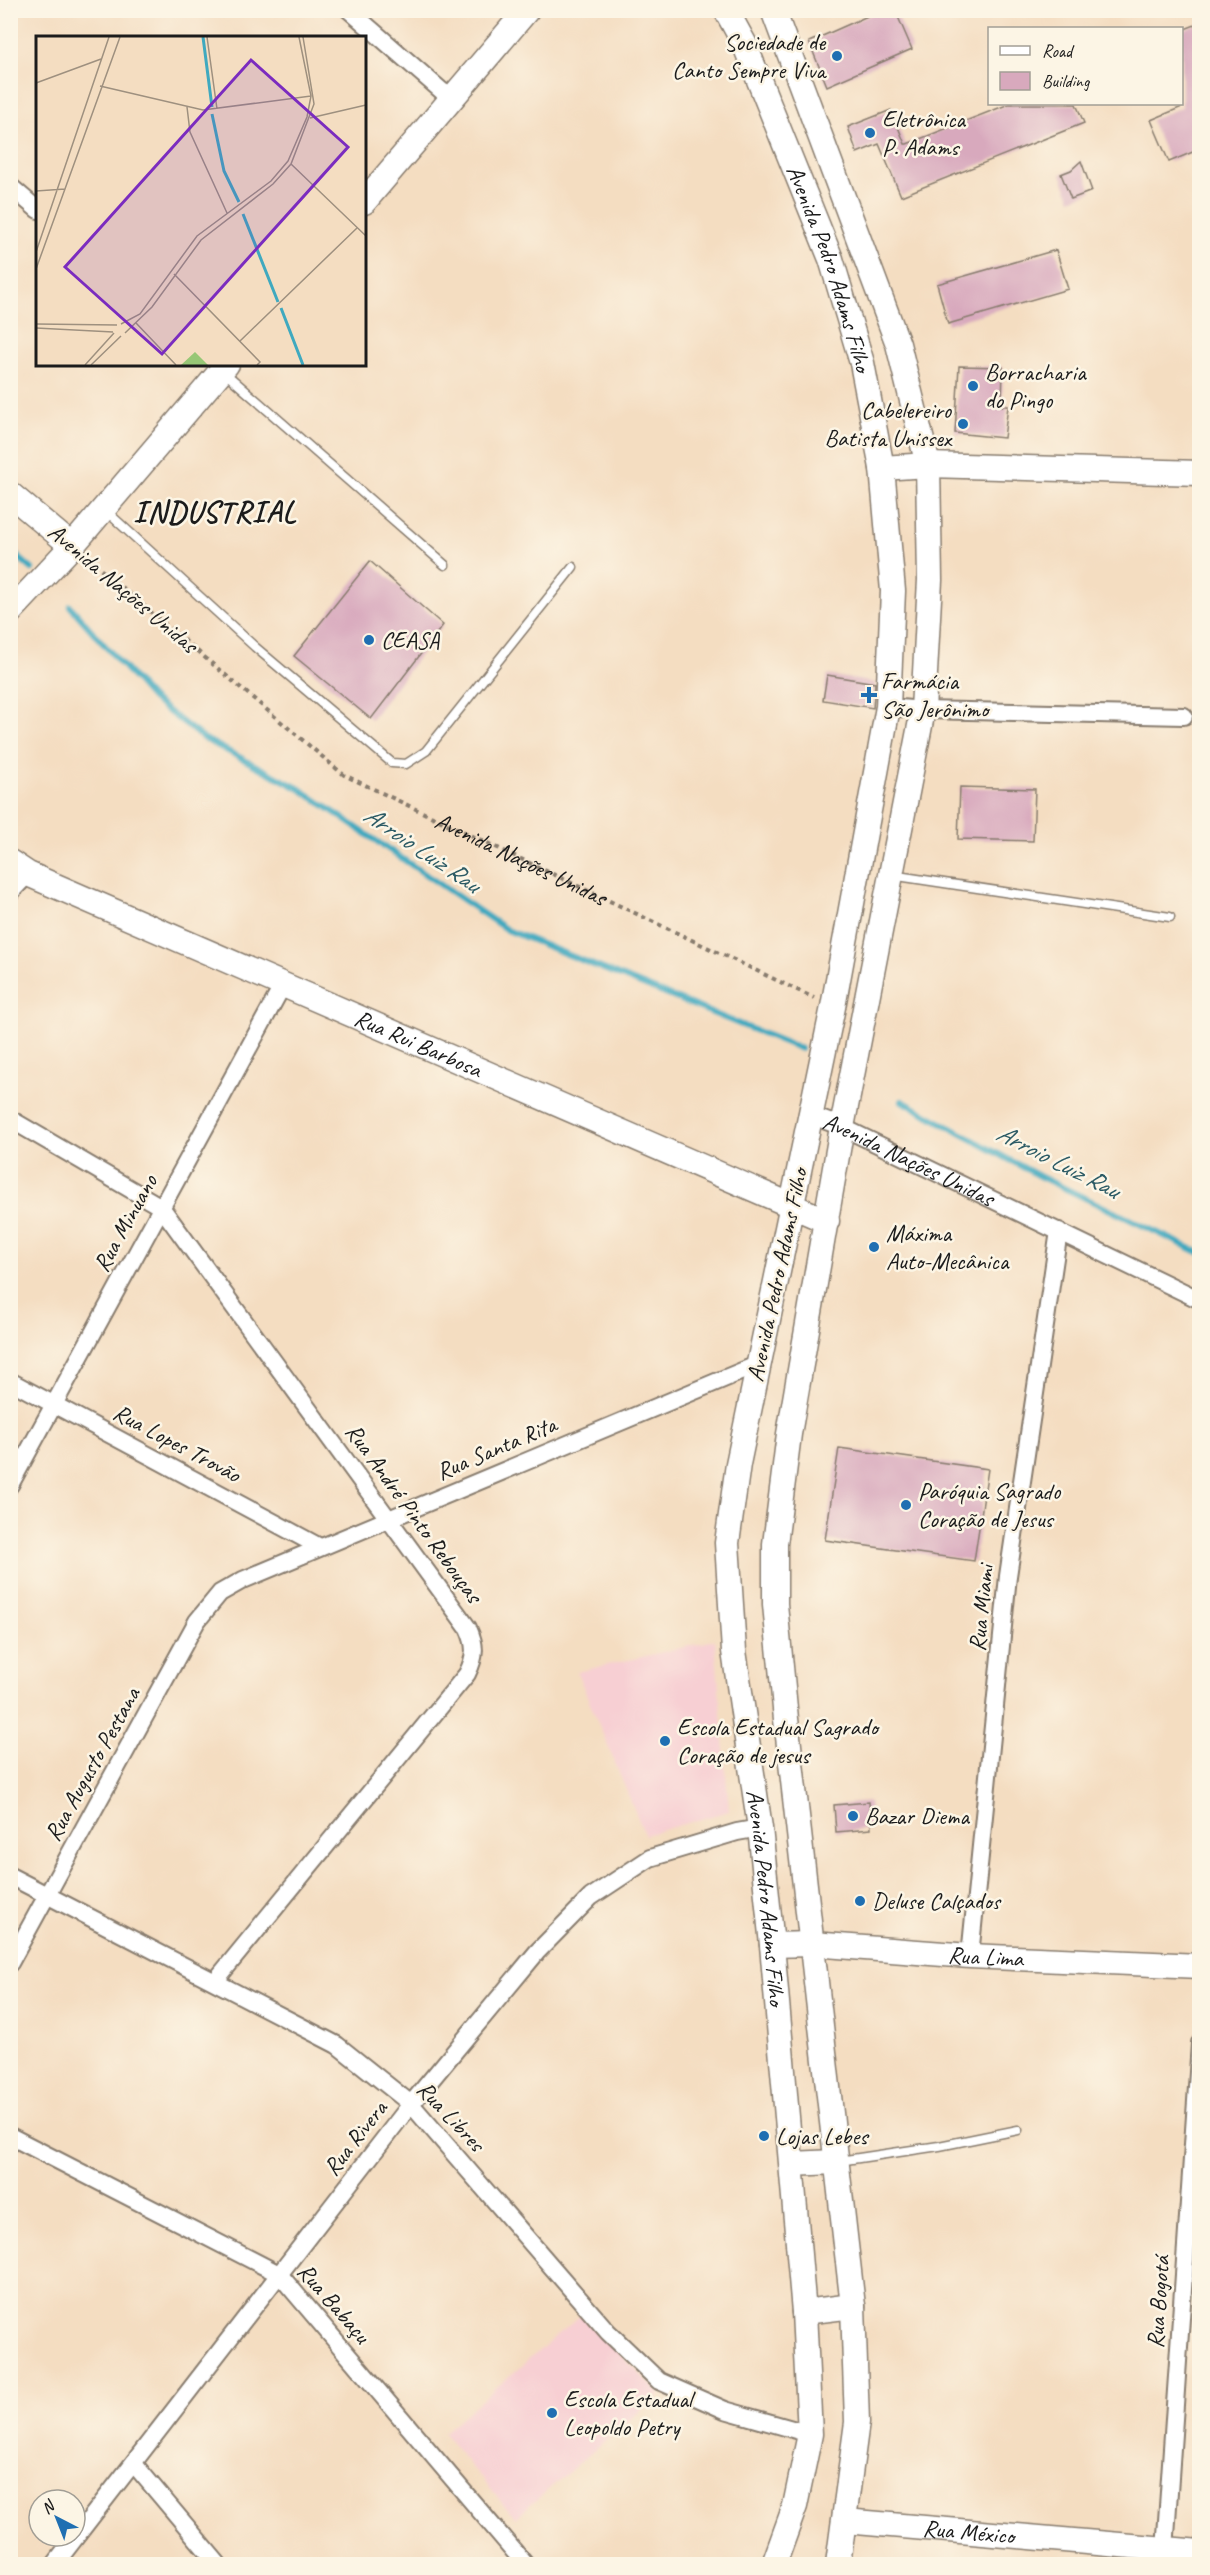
<svg xmlns="http://www.w3.org/2000/svg" width="1210" height="2575" viewBox="0 0 1210 2575" font-family="Caveat,sans-serif">
<style>
.built{fill:#f7cfd3}
.lines{fill:none;stroke-linecap:round;stroke-linejoin:round}
.stream{stroke:#3fa9bf;stroke-width:6}
.building{fill:#d8a9bd}
.lane-casing{stroke:#887c6e;stroke-width:11}
.street-casing{stroke:#887c6e;stroke-width:20}
.secondary-casing{stroke:#887c6e;stroke-width:27}
.path{stroke:#887c6e;stroke-width:4;stroke-dasharray:4.5 4.5;stroke-linecap:butt}
.lane{stroke:#fff;stroke-width:8}
.street{stroke:#fff;stroke-width:16}
.secondary{stroke:#fff;stroke-width:24}
.poi-dot{fill:#1f6fb2;stroke:#fcf5e5;stroke-width:2}
.labels{text-anchor:middle;dominant-baseline:central;stroke-width:5;stroke-linejoin:round;paint-order:stroke}
.poi-label{font-size:24px;fill:#1c1c1c;stroke:#fcf5e5;text-anchor:start}
.street-label{font-size:24px;fill:#1c1c1c;stroke:#fcf5e5}
.water-label{font-size:26px;font-style:italic;fill:#2c5b65;stroke:#fcf5e5}
.district-label{font-size:30px;font-weight:bold;letter-spacing:1.5px;fill:#1c1c1c;stroke:#fcf5e5}
.inset-river{fill:none;stroke:#3fa9bf;stroke-width:3}
.inset-road{fill:none;stroke:#9e907f;stroke-width:1.5}
.view{fill:#7b2cbf;fill-opacity:0.15;stroke:#7b2cbf;stroke-width:3}
.inset-edge{fill:none;stroke:#1c1c1c;stroke-width:3}
</style>
<rect width="100%" height="100%" fill="#fcf5e5"/>
<filter id="ink" filterUnits="userSpaceOnUse"><feTurbulence type="fractalNoise" baseFrequency=".0167" numOctaves="2"/><feDisplacementMap in="SourceGraphic" scale="12" xChannelSelector="R" yChannelSelector="G"/><feConvolveMatrix kernelMatrix="1 2 1 2 8 2 1 2 1" color-interpolation-filters="sRGB"/></filter>
<filter id="wash" filterUnits="userSpaceOnUse"><feTurbulence type="fractalNoise" baseFrequency=".008" numOctaves="4" result="noise"/><feDisplacementMap in="SourceGraphic" scale="24" xChannelSelector="R" yChannelSelector="G"/><feGaussianBlur stdDeviation="1.35" result="paint"/><feColorMatrix in="noise" values="0 0 0 0 0 0 0 0 0 0 0 0 0 0 0 0 0 1.4 0 .05"/><feComposite in="paint" operator="in"/></filter>
<g filter="url(#wash)">
<rect width="100%" height="100%" fill="#f4ddc1"/>
<path class="built" d="M715 1640 729 1811 645 1835 577 1672Z
M581 2315 660 2394 515 2518 443 2433Z"/>
<g class="lines">
<path class="stream" d="M10 550 32 569
M70 606 152 699 203 738 300 789 507 930 801 1049
M902 1101 1039 1176 1200 1253"/>
</g>
<g id="blocks">
<path class="building" d="M881 10H895L912 49 827 86 809 42Z
M1200 23V149L1169 162 1151 120 1182 107V30Z
M1009 104H1076L1084 123 901 196 879 144 857 153 848 127 891 110 905 144H907Z
M1081 161 1092 191 1071 199 1061 174 1071 170Z
M1056 250 1068 289 948 324 937 284Z
M959 366 1003 367 1002 406H1008L1004 438 955 433Z
M370 561 443 625 371 719 294 656Z
M827 675 875 683 873 708 823 700Z
M960 787 1035 789 1033 841 958 839Z
M839 1448 988 1469 974 1561 825 1540Z
M869 1802 871 1829 836 1832 834 1805Z"/>
</g>
</g>
<g filter="url(#ink)">
<use href="#blocks" fill-opacity="0" stroke="#887c6e" stroke-width="1.5"/>
<g class="lines">
<defs>
<path id="lane" d="M224 372 445 565
M104 509 255 647 392 763 406 764 426 751 573 567
M891 875 1170 917
M839 2161 939 2146 1018 2130"/>
<g id="street">
<path d="M349 10 451 99"/>
<path d="M10 186 38 210"/>
<path d="M888 707 923 710 1184 716"/>
<path d="M10 893 28 874"/>
<path id="s2" d="M810 1115 842 1127 1200 1300"/>
<path d="M10 1119 161 1207 468 1628C476 1645 476 1656 467 1674L216 1980"/>
<path d="M10 1381 320 1547"/>
<path d="M10 1485 283 985"/>
<path d="M10 1876 337 2045 411 2104 608 2332 659 2381 725 2410 810 2434"/>
<path d="M970 1956 1008 1576 1059 1231"/>
<path d="M10 1963 197 1621 220 1593 243 1580 759 1364"/>
<path d="M10 2136 279 2274 525 2564"/>
<path d="M134 2464 218 2564"/>
<path d="M55 2564 411 2104 537 1952 591 1897 650 1858 737 1832 760 1828"/>
<path d="M1164 2564 1200 2043"/>
</g>
<g id="secondary">
<path id="s3" d="M726 10 744 43 831 259 862 363 882 468 893 591 888 707 833 1007 738 1464 727 1543 734 1651 760 1828 772 1945 804 2312 810 2434 795 2506 774 2564"/>
<path d="M773 10 898 344 928 465 930 580 923 710 842 1127 789 1434 775 1544V1604L786 1719 853 2306 857 2422 838 2564"/>
<path d="M364 202 527 10"/>
<path d="M882 468 928 465 1200 473"/>
<path d="M10 494 72 546"/>
<path d="M10 612 72 546 227 364"/>
<path id="s4" d="M10 862 28 874 827 1221"/>
<path id="s5" d="M772 1945 812 1944 970 1956 1200 1966"/>
<path d="M792 2164 835 2162"/>
<path d="M804 2312 853 2306"/>
<path id="s6" d="M845 2521 1200 2552"/>
</g>
</defs>
<use href="#lane" class="lane-casing"/>
<use href="#street" class="street-casing"/>
<use href="#secondary" class="secondary-casing"/>
<path class="path" id="s1" d="M87 558 344 775 814 998"/>
<use href="#lane" class="lane"/>
<use href="#street" class="street"/>
<use href="#secondary" class="secondary"/>
</g>
</g>
<g class="poi-dot">
<circle cx="837" cy="56" r="6"/>
<circle cx="870" cy="133" r="6"/>
<circle cx="973" cy="386" r="6"/>
<circle cx="963" cy="424" r="6"/>
<circle cx="369" cy="640" r="6"/>
<path d="M866 686h6v6h6v6h-6v6h-6v-6h-6v-6h6z"/>
<circle cx="874" cy="1247" r="6"/>
<circle cx="906" cy="1505" r="6"/>
<circle cx="665" cy="1741" r="6"/>
<circle cx="853" cy="1816" r="6"/>
<circle cx="860" cy="1901" r="6"/>
<circle cx="764" cy="2136" r="6"/>
<circle cx="552" cy="2413" r="6"/>
</g>
<g class="labels">
<g class="poi-label">
<text x="825" y="42" text-anchor="end">Sociedade de<tspan x="825" dy="28">Canto Sempre Viva</tspan></text>
<text x="882" y="119">Eletrônica<tspan x="882" dy="28">P. Adams</tspan></text>
<text x="985" y="372">Borracharia<tspan x="985" dy="28">do Pingo</tspan></text>
<text x="951" y="410" text-anchor="end">Cabelereiro<tspan x="951" dy="28">Batista Unissex</tspan></text>
<text x="381" y="640">CEASA</text>
<text x="881" y="681">Farmácia<tspan x="881" dy="28">São Jerônimo</tspan></text>
<text x="886" y="1233">Máxima<tspan x="886" dy="28">Auto-Mecânica</tspan></text>
<text x="918" y="1491">Paróquia Sagrado<tspan x="918" dy="28">Coração de Jesus</tspan></text>
<text x="677" y="1727">Escola Estadual Sagrado<tspan x="677" dy="28">Coração de jesus</tspan></text>
<text x="865" y="1816">Bazar Diema</text>
<text x="872" y="1901">Deluse Calçados</text>
<text x="776" y="2136">Lojas Lebes</text>
<text x="564" y="2399">Escola Estadual<tspan x="564" dy="28">Leopoldo Petry</tspan></text>
</g>
<g class="street-label">
<text stroke="none"><textPath href="#s3" startOffset="279">Avenida Pedro Adams Filho</textPath></text>
<text transform="translate(123 588) rotate(40)">Avenida Nações Unidas</text>
<text stroke="none"><textPath href="#s1" startOffset="532">Avenida Nações Unidas</textPath></text>
<text stroke="none"><textPath href="#s4" startOffset="447">Rua Rui Barbosa</textPath></text>
<text stroke="none"><textPath href="#s2" startOffset="108">Avenida Nações Unidas</textPath></text>
<text transform="translate(125 1223) rotate(-61)">Rua Minuano</text>
<text transform="translate(777 1275) rotate(-78)">Avenida Pedro Adams Filho</text>
<text transform="translate(177 1443) rotate(28)">Rua Lopes Trovão</text>
<text transform="translate(496 1448) rotate(-23)">Rua Santa Rita</text>
<text transform="translate(414 1513) rotate(54)">Rua André Pinto Rebouças</text>
<text transform="translate(981 1608) rotate(-84)">Rua Miami</text>
<text transform="translate(92 1764) rotate(-61)">Rua Augusto Pestana</text>
<text stroke="none"><textPath href="#s3" startOffset="1934">Avenida Pedro Adams Filho</textPath></text>
<text stroke="none"><textPath href="#s5" startOffset="214">Rua Lima</textPath></text>
<text transform="translate(451 2116) rotate(47)">Rua Libres</text>
<text transform="translate(355 2138) rotate(-52)">Rua Rivera</text>
<text transform="translate(1158 2302) rotate(-86)">Rua Bogotá</text>
<text transform="translate(334 2303) rotate(49)">Rua Babaçu</text>
<text stroke="none"><textPath href="#s6" startOffset="124">Rua México</textPath></text>
</g>
<g class="water-label">
<text transform="translate(422 849) rotate(34)">Arroio Luiz Rau</text>
<text transform="translate(1058 1161) rotate(27)">Arroio Luiz Rau</text>
</g>
<g class="district-label">
<text x="215" y="512">INDUSTRIAL</text>
</g>
</g>
<g transform="translate(36 36)">
<rect width="330" height="330" fill="#f4ddc1"/>
<path d="M159 316 172 329H145Z" fill="#97c776"/>
<path class="inset-river" d="M167 1 176 71M176 78 188 135 203 166M207 178 242 266M245 272 267 329"/>
<path class="inset-road" d="M171 1 181 73M0 47 65 23M64 50 167 74 275 60M151 71 154 96 191 177M274 82 330 69M255 128 330 200M0 155 29 153M0 216 73 1M0 233 84 1M138 238 224 326 221 329M100 287 140 329M0 288 81 289M85 288 104 278 161 200 235 145 252 125 271 81 275 60 263 1M0 292 77 296M89 297 116 271 165 204 237 148 255 128 278 68 267 1M204 305 321 192M49 329 78 297M55 329 85 300"/>
<path class="view" d="M215 24 312 111 126 318 29 231Z"/>
<rect width="330" height="330" class="inset-edge"/>
</g>
<rect width="1210" height="2575" fill="none" stroke="#fcf5e5" stroke-width="36"/>
<rect x="988" y="27" width="195" height="78" fill="#fcf5e5" stroke="#a29e95" stroke-width="1.5"/>
<rect x="1000" y="46" width="30" height="9" fill="#ffffff" stroke="#a29e95" stroke-width="1.5"/>
<text x="1042" y="57" font-size="18" fill="#1c1c1c">Road</text>
<rect x="1000" y="72" width="30" height="18" fill="#d8a9bd" stroke="#a29e95" stroke-width="1.5"/>
<text x="1042" y="87" font-size="18" fill="#1c1c1c">Building</text>
<g transform="translate(57 2518) rotate(318)"><circle r="28" fill="#fcf5e5" stroke="#a29e95" stroke-width="1.5"/>
<path d="M0-4.5L10 22L0 15L-10 22Z" fill="#1f6fb2"/>
<text y="-9" font-size="16" font-weight="bold" text-anchor="middle" fill="#1c1c1c">N</text>
</g>
</svg>
